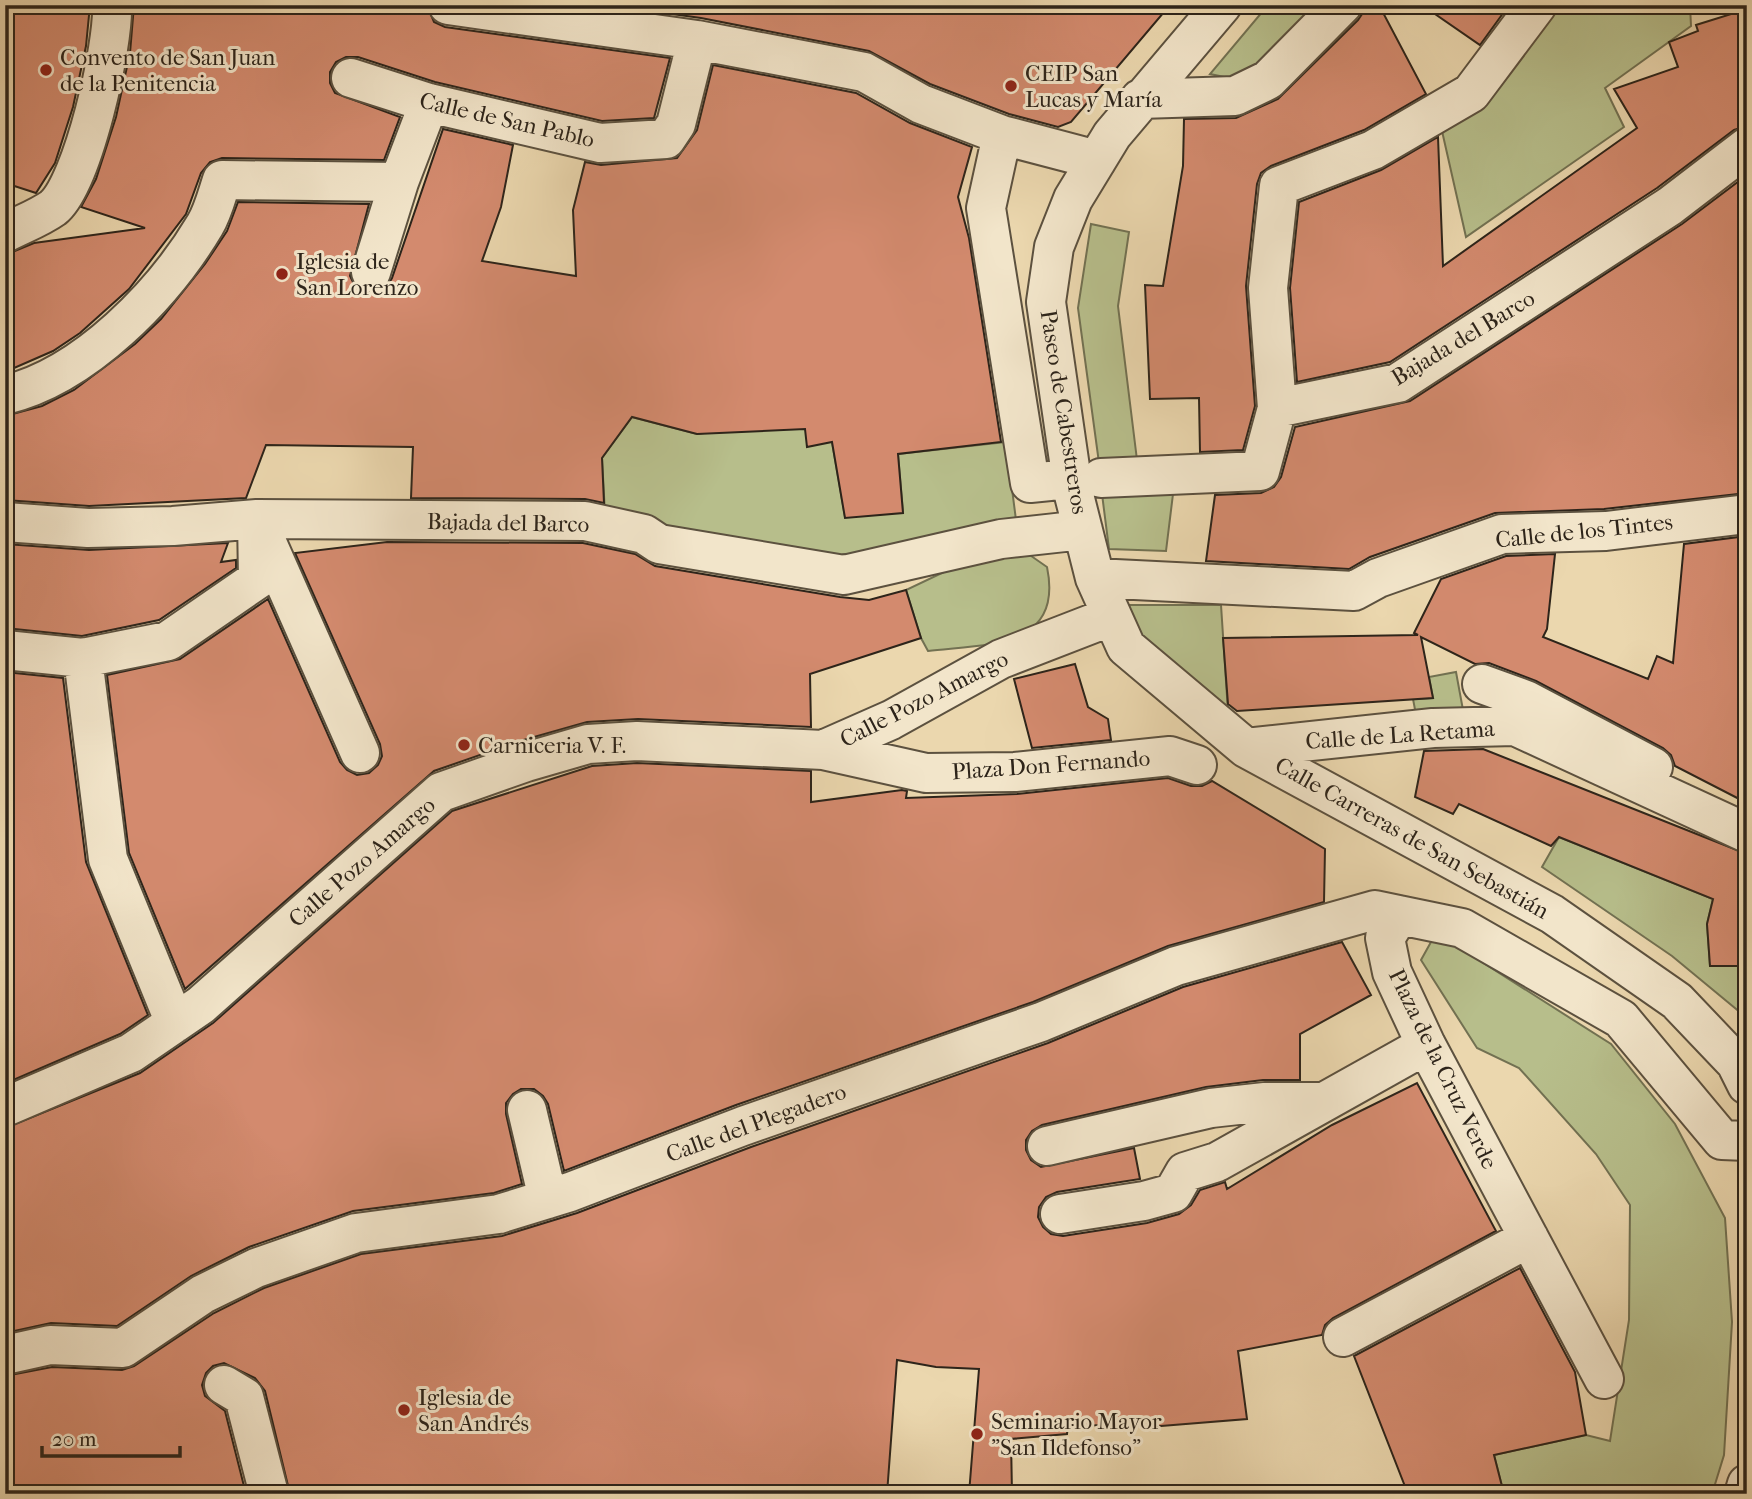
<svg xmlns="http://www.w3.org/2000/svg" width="1752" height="1499" viewBox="0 0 1752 1499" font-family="'IM FELL French Canon',serif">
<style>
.green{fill:#b7be8b;stroke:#727152;stroke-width:2}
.building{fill:#d38a6e;stroke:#2d241a;stroke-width:2}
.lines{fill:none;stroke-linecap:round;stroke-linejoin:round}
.minor-casing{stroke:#5c513f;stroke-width:42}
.minor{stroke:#f2e5ca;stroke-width:38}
.poi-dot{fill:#8f2418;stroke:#f2e5ca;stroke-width:2.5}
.labels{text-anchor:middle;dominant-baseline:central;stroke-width:6;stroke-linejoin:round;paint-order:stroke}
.poi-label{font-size:23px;fill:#2d241a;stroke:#f2e5ca;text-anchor:start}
.street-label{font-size:23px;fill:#2d241a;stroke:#f2e5ca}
</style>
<rect width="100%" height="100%" fill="#ebd7ae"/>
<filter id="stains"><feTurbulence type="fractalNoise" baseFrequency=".00286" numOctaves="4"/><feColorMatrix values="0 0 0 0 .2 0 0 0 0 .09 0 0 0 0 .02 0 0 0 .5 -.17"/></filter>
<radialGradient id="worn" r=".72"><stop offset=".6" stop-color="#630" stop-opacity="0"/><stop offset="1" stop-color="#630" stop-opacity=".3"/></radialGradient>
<path class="green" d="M1268 5H1328L1269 62 1234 79 1210 74Z
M1551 5H1690L1691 26 1605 88 1624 127 1466 237 1442 131Z
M1091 224 1129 232 1118 306 1137 460 1099 463 1078 308Z
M632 417 697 434 790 421 832 442 845 517 903 512 898 454 1006 442 1016 520 839 557 672 533 605 514 602 458Z
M1102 494H1173L1166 551 1109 549Z
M1024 551 1047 567C1064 649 987 644 928 651L921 638 906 590 967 561Z
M1123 605H1221L1228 712 1141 643Z
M1456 672 1463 710 1417 720 1413 699 1433 698 1429 677Z
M1559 837 1713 899 1707 924 1710 966H1747V1018L1672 956 1542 867Z
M1449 941 1611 1044 1675 1124 1725 1218 1732 1322 1724 1455 1712 1494H1504L1494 1455 1586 1435 1610 1441 1629 1320 1630 1205 1596 1154 1519 1068 1477 1048 1421 960 1431 942Z"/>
<path class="building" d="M5 5H90L86 46 73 107 55 163 36 193 5 183Z
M134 5H427L434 22 445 27 670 58 654 118 602 121 435 82 358 57H346L336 62 330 72V83L335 93 400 117 384 160 222 158 210 162 201 173 186 214 129 289 80 333 53 351 5 372V255L34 243 145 228 81 207 96 179 116 117 130 53Z
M607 5H1170L1071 122 1058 127 1009 114 930 84 869 51 701 18Z
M1368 5H1379L1426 94 1364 130 1271 166 1261 173 1257 184 1246 286 1255 406 1243 450 1200 452 1199 398 1150 399 1145 285 1163 286 1183 166 1184 119 1236 118 1278 99 1358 20Z
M1422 5H1509L1480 45Z
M1747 9V126L1734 130 1657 188 1390 362 1297 382 1290 288 1299 202 1381 170 1438 137 1443 266 1637 128 1614 89 1678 67 1669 42 1698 31 1696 25Z
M713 65 856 93 910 123 972 147 958 197 969 238 1001 442 898 454 903 513 845 518 832 442 807 447 805 429 697 434 632 417 602 458 604 503 585 499 411 498 413 447 266 445 246 498 89 506 5 500V416L42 406 74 390 135 344 161 319 205 264 227 231 238 202 369 204 350 276 355 286 364 293H376L386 288 392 278 443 129 513 145 501 207 482 261 576 276 573 210 585 162 601 165 677 158 697 130Z
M1747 175V493L1604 509 1495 513 1370 557 1349 569 1206 561 1215 495 1261 493 1274 487 1281 477 1295 427 1410 401 1682 224Z
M1747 536V803L1675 766 1671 755 1663 748 1536 681 1489 663 1475 664 1421 637 1433 698 1237 711 1228 704 1223 638 1418 635 1414 633 1441 579 1506 556 1555 554 1547 629 1543 637 1648 679 1657 656 1673 663 1684 544Z
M387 542 583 543 635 554 655 566 840 597 869 600 906 590 921 638 810 674 811 727 638 719 587 722 520 741 434 771 185 989 129 853 107 675 180 659 268 599 340 762 347 770 357 775 369 773 378 765 382 756 380 744 295 553Z
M228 543 221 562 236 560V568L159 620 82 636 5 628V544L89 550Z
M1075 664 1088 707 1108 719 1111 740 1032 748 1014 679Z
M5 672 63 678 86 862 148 1015 120 1034 11 1081 5 1045Z
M1483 749 1747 854V966H1710L1707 924 1713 899 1559 837 1551 846 1459 804 1453 814 1415 797 1424 751Z
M637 763 811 771V802L902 790 907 791 906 798 1017 794 1168 778 1191 786H1202L1212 781 1325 849 1324 902 1168 946 1033 1002 736 1105 564 1171 548 1104 543 1096 534 1089H521L513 1094 506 1103V1114L522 1184 494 1193 353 1211 249 1247 191 1276 117 1326 51 1323 5 1333V1128L140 1073 213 1023 452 811 592 766Z
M1342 942 1371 995 1300 1034V1080H1263L1206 1087 1042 1125 1032 1131 1026 1140V1150L1031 1160 1041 1167 1134 1148 1140 1179 1057 1192 1046 1197 1039 1207 1038 1217 1043 1227 1051 1234 1063 1236 1147 1223 1179 1214 1191 1205 1200 1190 1225 1182 1227 1189 1332 1125 1417 1083 1496 1231 1333 1318 1325 1325 1322 1335 1238 1351 1247 1419 1161 1426 1068 1425 1067 1434 1011 1439 1012 1494H969L979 1369 936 1367 897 1360 887 1494H290L265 1391 255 1378 224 1363 213 1366 206 1373 202 1385 205 1396 225 1411 246 1494H5V1376L52 1367 122 1370 134 1366 214 1313 264 1288 361 1254 502 1236 577 1213 751 1147 1048 1043 1183 987Z
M1520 1268 1575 1372 1586 1435 1494 1455 1504 1494H1408L1354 1356Z"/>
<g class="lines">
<defs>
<path id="minor" d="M448 5 697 40 864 72 921 104 1002 135 1097 160
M1222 5 1112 135 1073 199 1054 247 1046 302 1074 495 1095 578 1126 647 1246 748 1552 914 1677 1001 1736 1063 1747 1085
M351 78 429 103 600 143 666 139 676 124 697 40
M1140 99 1235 96 1268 80 1342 5
M1002 135 986 208 1030 483 1050 481
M5 233C20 225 39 218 53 208 83 184 114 44 112 5
M371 272 399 182 429 103
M5 395C85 376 164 294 205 225 213 212 217 195 222 180L399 182
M1277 408 1268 288 1279 186 1373 150 1471 93 1537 5
M1101 478 1260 471 1277 408 1398 383 1670 206 1747 147
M5 522 88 528 173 526 257 519 585 521 644 534 659 544 844 575 1001 539 1083 530
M264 536 360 753
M1095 578 1354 591 1378 578 1502 534 1606 531 1747 514
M5 650 83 658 168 641 258 579 257 519
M83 658 108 859 175 1023
M1482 684 1526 700 1653 767
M1246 748 1433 728 1515 726 1747 833
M823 750 926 773 1015 772 1170 756 1197 765
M5 1107 131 1053 201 1005 441 792 526 762 588 744 637 741 823 750 891 720 1001 659 1112 616
M527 1110 548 1199
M1047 1146 1211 1108 1265 1102H1321
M1060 1214 1144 1201 1173 1193 1185 1172 1217 1162 1426 1045
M1343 1337 1529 1238
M5 1355 50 1345 123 1348 203 1294 256 1268 356 1233 499 1214 570 1192 743 1126 1041 1022 1176 966 1375 910 1399 915
M1604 1379 1426 1045 1392 972 1385 938 1399 915 1462 928 1621 1019 1722 1140 1747 1141
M224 1385 244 1397 269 1494
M1744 1494 1747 1484"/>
</defs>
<use href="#minor" class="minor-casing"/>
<use href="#minor" class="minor"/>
</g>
<g class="poi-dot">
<circle cx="46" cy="70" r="7"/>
<circle cx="1011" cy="86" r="7"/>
<circle cx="282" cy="274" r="7"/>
<circle cx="464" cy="745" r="7"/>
<circle cx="404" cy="1410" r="7"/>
<circle cx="977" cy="1434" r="7"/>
</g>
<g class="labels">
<g class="poi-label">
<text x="60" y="57">Convento de San Juan<tspan x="60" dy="26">de la Penitencia</tspan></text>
<text x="1025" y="73">CEIP San<tspan x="1025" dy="26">Lucas y María</tspan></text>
<text x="296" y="261">Iglesia de<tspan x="296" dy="26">San Lorenzo</tspan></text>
<text x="478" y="745">Carniceria V. F.</text>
<text x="418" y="1397">Iglesia de<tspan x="418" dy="26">San Andrés</tspan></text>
<text x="991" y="1421">Seminario Mayor<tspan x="991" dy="26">"San Ildefonso"</tspan></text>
</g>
<g class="street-label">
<text transform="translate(507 120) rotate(13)">Calle de San Pablo</text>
<text transform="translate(1463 338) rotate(-31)">Bajada del Barco</text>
<text transform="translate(1064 412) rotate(81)">Paseo de Cabestreros</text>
<text transform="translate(508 523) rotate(1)">Bajada del Barco</text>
<text transform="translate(1584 531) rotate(-6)">Calle de los Tintes</text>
<text transform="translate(924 699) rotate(-27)">Calle Pozo Amargo</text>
<text transform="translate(1400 735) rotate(-4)">Calle de La Retama</text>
<text transform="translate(1051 765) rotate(-4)">Plaza Don Fernando</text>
<text transform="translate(1412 838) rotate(29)">Calle Carreras de San Sebastián</text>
<text transform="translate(362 862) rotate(-41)">Calle Pozo Amargo</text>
<text transform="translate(1443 1069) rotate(64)">Plaza de la Cruz Verde</text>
<text transform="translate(756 1123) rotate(-20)">Calle del Plegadero</text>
</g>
</g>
<rect width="1752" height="1499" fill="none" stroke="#ebd7ae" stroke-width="28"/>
<rect x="7" y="7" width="1738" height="1485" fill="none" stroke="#2d241a" stroke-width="3.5"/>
<rect x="14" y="14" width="1724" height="1471" fill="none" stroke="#2d241a" stroke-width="2"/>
<path d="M42 1446v10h138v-10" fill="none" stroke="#2d241a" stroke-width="3.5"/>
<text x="52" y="1446" font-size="21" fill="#2d241a" stroke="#f2e5ca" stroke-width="5" paint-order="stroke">20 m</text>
<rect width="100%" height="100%" filter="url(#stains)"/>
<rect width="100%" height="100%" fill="url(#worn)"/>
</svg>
